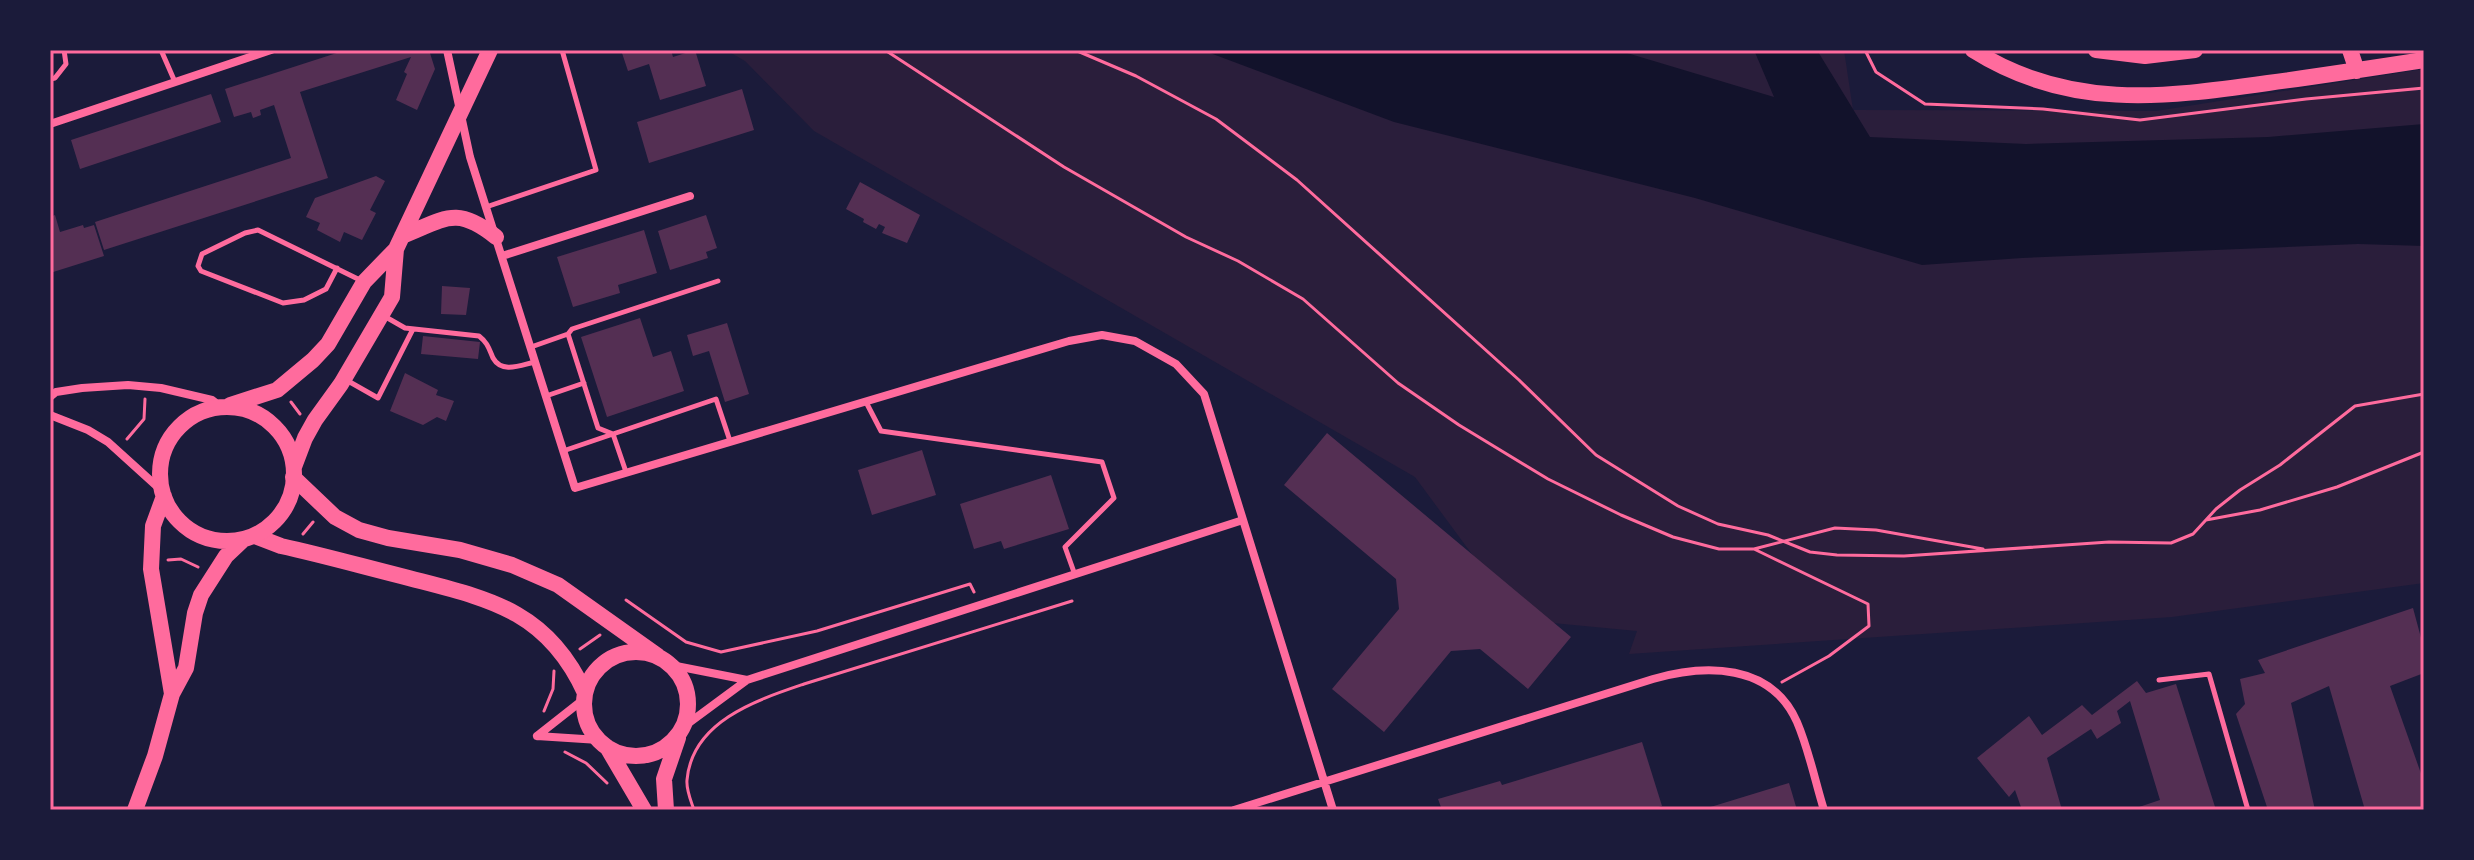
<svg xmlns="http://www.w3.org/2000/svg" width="2474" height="860" viewBox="0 0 2474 860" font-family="'DM Sans',sans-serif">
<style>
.green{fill:#2a1e3b}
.water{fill:#12122b}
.building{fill:#542f53}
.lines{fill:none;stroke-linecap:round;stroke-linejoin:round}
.path{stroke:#ff6b9d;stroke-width:3}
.service{stroke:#ff6b9d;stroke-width:5}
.minor{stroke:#ff6b9d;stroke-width:8}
.secondary{stroke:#ff6b9d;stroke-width:16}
.primary{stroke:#ff6b9d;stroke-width:16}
.neatline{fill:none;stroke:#ff6b9d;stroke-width:3}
</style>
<rect width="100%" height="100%" fill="#1b1b3a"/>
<path class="green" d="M726 50H1844L1853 110 2156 111 2424 69V583L2172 617 1629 654 1637 631 1553 623 1474 557 1415 477 814 131 745 61Z"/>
<path class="water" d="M1202 50H1617L1774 97 1754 50H1817L1870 137 2026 144 2268 137 2424 124V246L2358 244 2022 258 1922 265 1695 198 1394 122Z"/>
<path class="building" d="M346 50H429L435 69 417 110 396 100 407 74 404 72 411 57 300 92 328 178 104 250 95 222 291 158 274 105 260 110 261 115 253 118 251 112 234 117 225 89Z
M621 50H671L673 57 695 50 706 86 660 100 649 64 628 71Z
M742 89 754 130 649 163 637 122Z
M211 94 221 122 80 169 71 140Z
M376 176 385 181 370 210 376 213 362 240 344 232 340 242 317 230 320 223 306 217 315 198Z
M860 182 920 215 907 243 882 233 885 227 879 224 876 229 863 222 864 219 846 209Z
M55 215 60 232 83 225 84 228 94 225 104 256 50 273V217Z
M706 215 717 248 706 252 708 258 670 270 658 231Z
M644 230 657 273 618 285 620 293 573 307 557 257Z
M442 286 470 288 466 315 441 314Z
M640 318 653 357 671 351 684 391 607 417 581 337Z
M727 323 749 394 725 402 709 351 693 356 687 335Z
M423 336 480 342 478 359 421 354Z
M405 373 438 390 436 395 454 401 446 421 437 417 423 425 390 411Z
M1327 433 1571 637 1528 689 1480 649 1451 651 1384 732 1332 689 1399 609 1396 579 1284 485Z
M922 450 936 495 872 515 858 470Z
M1051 475 1069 529 1004 549 1001 541 974 549 960 504Z
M2413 608 2424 649V673L2390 686 2424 782V810H2365L2329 686 2291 703 2315 810H2268L2236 714 2245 704 2240 679 2265 673 2258 660Z
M2137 681 2146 693 2176 684 2216 810H2130L2160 800 2130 701 2117 711 2121 723 2097 739 2091 729 2047 758 2062 810H2022L2015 790 2009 797 1977 758 2029 716 2042 735 2082 705 2092 715Z
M1642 742 1662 806 1649 810H1442L1438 799 1500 781 1502 785Z
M1789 783 1797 810H1704V809Z"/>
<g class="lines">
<path class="path" d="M885 50 1064 167 1186 237 1238 261 1303 299 1398 383 1459 425 1548 479 1621 515 1673 537 1719 549H1754L1835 528 1876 530 1983 549
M1075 50 1136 76 1216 119 1297 180 1519 380 1596 455 1678 506 1718 524 1768 535 1810 552 1837 555 1904 556 2109 542 2171 543 2193 534 2216 509 2240 490 2280 465 2355 406 2424 394
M1865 50 1876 72 1925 104 2043 109 2140 120 2306 99 2424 88
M291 402 300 414
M127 439 144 419 145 399
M2206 520 2260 510 2337 487 2424 452
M303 534 313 522
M1754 549 1868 604 1869 626 1829 656 1782 682
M168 560 181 559 198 567
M626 600 686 642 721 652 817 631 970 584 974 592
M580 649 600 635
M544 711 553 689 554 671
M565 752 586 763 607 783
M694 810C691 801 686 790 687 780 692 721 757 700 804 684L1072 601"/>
<path class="service" d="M161 50 175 82
M50 79 55 78 66 64 64 50
M486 207 596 170 562 50
M337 268 326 289 304 300 283 303 201 271 198 266 202 254 245 233 258 230 360 280
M384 316 405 328 479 336C488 343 489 349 493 358 502 374 521 365 535 362
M531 347 568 334
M348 381 378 398 413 329
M546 396 584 383
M866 402 881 431 1102 462 1114 498 1065 547 1075 575
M563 451 716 399 730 441
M626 472 613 434 598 428 568 334 572 329 718 281
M2159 680 2209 674 2248 810"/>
<path class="minor" d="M447 50 470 157 575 488 1069 341 1102 335 1135 341 1176 364 1204 394 1333 810
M50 124 271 50
M502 256 690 196
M50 397 56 392 82 388 128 385 161 388 212 400 221 407
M50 415 88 430 108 442 161 490
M671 665 747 680
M682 728 747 680 1243 520
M537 736 599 740
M537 736 584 699
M1234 810 1653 679C1705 664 1771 663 1797 722 1809 750 1815 781 1824 810"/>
<path class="secondary" d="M1973 50C2068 110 2162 98 2268 83 2320 76 2372 68 2424 60
M2096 50 2145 56 2195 50
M2350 50 2357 71
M293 477 335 517 359 530 388 538 460 550 512 565 558 585 658 656
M255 536 281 546C322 555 361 566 401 576 484 598 546 607 585 693
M584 704a52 52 0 1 1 104 0a52 52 0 1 1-104 0Z
M607 747 644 810
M666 810 664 779 678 738"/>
<path class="primary" d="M402 236C445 219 456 205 496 237
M230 405 277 390 313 360 328 344 364 282 396 249 490 50
M160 474a67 67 0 1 1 134 0a67 67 0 1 1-134 0Z
M294 467 305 438 315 420 341 384 392 297 396 249
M164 496 153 526 151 569 172 694
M135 810 155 756 172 694 186 668 195 613 201 595 226 556 244 539"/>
</g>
<rect width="2474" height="860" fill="none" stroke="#1b1b3a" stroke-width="104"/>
<rect x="52" y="52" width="2370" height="756" class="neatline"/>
</svg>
